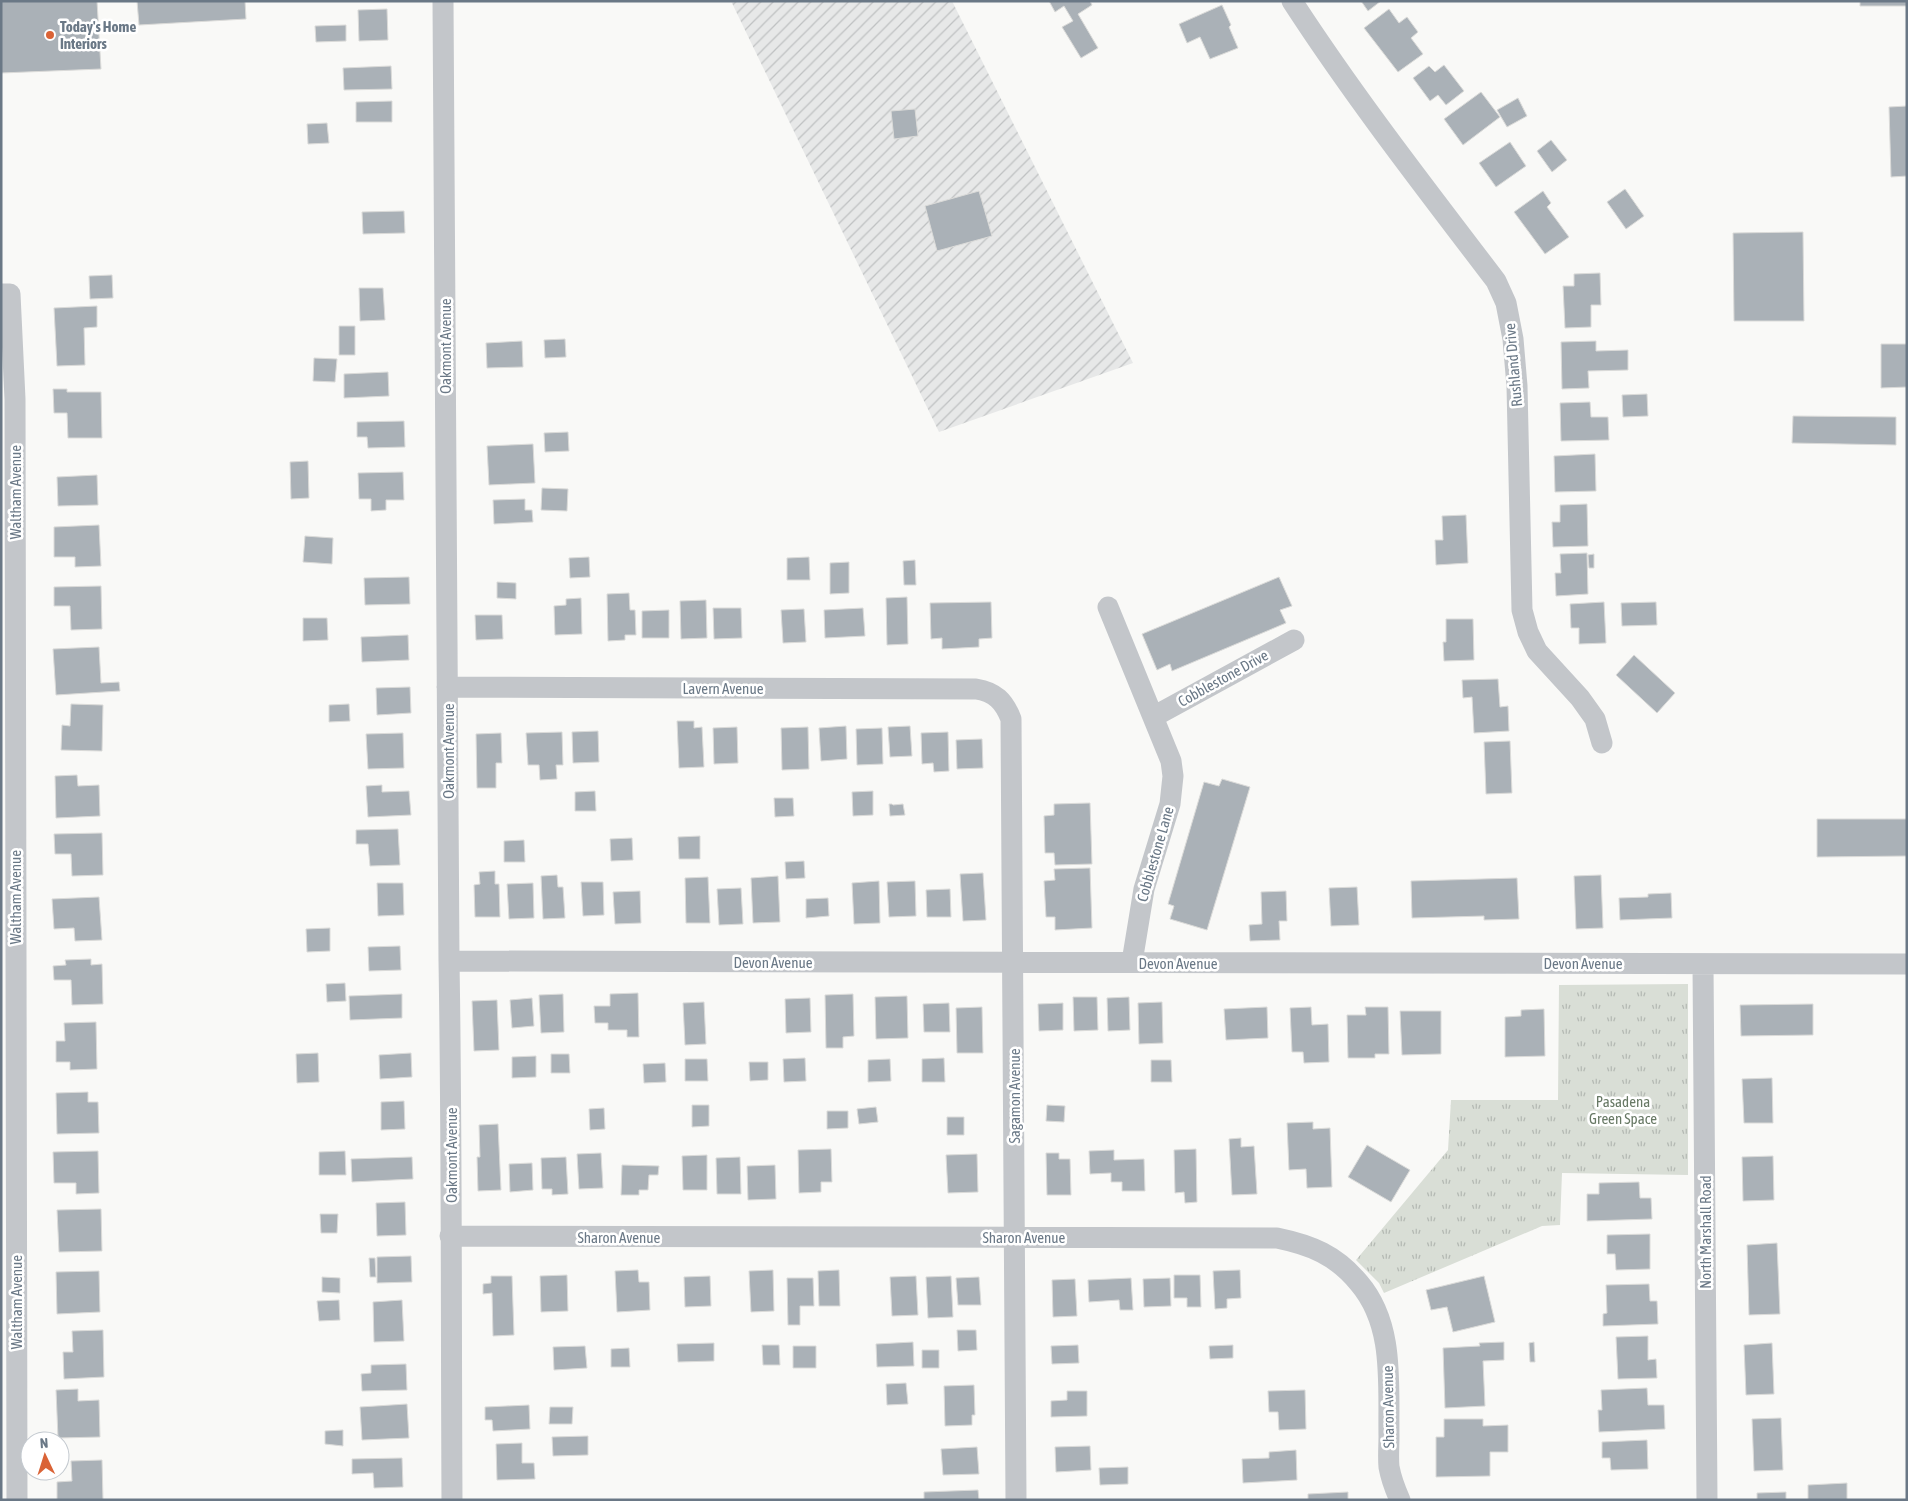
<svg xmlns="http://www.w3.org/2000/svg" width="1908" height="1501" viewBox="0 0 1908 1501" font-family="'Asap Condensed',sans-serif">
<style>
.industrial{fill:url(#industrial-furrows)}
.park{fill:url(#park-tufts)}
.building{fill:#aab1b7;stroke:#dbdbd9}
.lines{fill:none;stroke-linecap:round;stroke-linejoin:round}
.street{stroke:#c3c6ca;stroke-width:21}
.poi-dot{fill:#da6336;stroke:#fff;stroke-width:2}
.labels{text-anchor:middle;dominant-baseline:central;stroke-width:5;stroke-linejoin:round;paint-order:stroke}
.poi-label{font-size:15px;font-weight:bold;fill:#6a7886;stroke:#fff;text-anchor:start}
.street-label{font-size:15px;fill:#6a7886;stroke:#fff}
.park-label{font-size:15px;fill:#677864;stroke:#fff}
</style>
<defs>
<pattern id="industrial-furrows" width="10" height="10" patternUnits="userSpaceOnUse" patternTransform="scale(1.25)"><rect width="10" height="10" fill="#e7e8e8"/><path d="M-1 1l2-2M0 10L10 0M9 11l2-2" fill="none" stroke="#bfc1c2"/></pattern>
<pattern id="park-tufts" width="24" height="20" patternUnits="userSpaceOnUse" patternTransform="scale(1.25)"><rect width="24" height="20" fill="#d9ded6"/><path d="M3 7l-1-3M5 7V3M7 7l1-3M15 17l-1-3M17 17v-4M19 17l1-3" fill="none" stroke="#b4b9b3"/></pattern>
</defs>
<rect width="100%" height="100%" fill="#f9f9f7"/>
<path class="industrial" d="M731 1H952L1133 363 939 432Z"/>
<path class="park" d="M1688 984V1175L1562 1173 1560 1225 1542 1226 1384 1293 1379 1283 1356 1260 1448 1150 1451 1100H1558L1559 985Z"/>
<path class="building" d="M1 1H97L101 69 1 73Z
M137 1H245L246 19 139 25Z
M1049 1H1090L1092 5 1078 14 1098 48 1081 58 1062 27 1073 21 1064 6 1055 12Z
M1361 1H1381L1368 11Z
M1860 1H1907V6H1860Z
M1222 5 1231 25 1229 27 1238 48 1210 59 1200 37 1187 43 1179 24Z
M387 9 388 40 359 41 358 10Z
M1389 9 1399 23 1407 17 1418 32 1411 38 1423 54 1398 72 1364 28Z
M346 25V41L316 42 315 26Z
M1444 65 1464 91 1446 105 1438 95 1430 101 1413 78 1429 66 1435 72Z
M391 66 392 89 344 90 343 68Z
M1481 92 1500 117 1463 145 1444 119Z
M1518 98 1527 116 1507 127 1497 110Z
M392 101V122H356V102Z
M1907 106V176L1891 177 1889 107Z
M915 109 918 136 894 139 891 111Z
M327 123 329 143 308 144 307 124Z
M1551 140 1567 160 1552 172 1537 151Z
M1510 142 1526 166 1496 187 1479 163Z
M1625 189 1644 216 1626 229 1607 202Z
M979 191 992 236 937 251 925 206Z
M1543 191 1551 203 1547 207 1569 237 1545 254 1514 212Z
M404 211 405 233 363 234 362 212Z
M1803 232 1804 321H1734L1733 233Z
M1600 273 1601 305H1591V327L1565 328 1563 286H1574V274Z
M112 275 113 298 90 299 89 276Z
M359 288H383L385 320 360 321Z
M97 306V327L84 328 85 365 57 366 54 308Z
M339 326H355V355H339Z
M565 339 566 357 545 358 544 340Z
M522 341 523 367 487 368 486 343Z
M1596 341V351L1628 350V370L1588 371 1589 388 1562 389 1561 342Z
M1881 344H1907V387L1881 388Z
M314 358 337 359 335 382 313 381Z
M388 372 389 396 344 398V374Z
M53 389H67V392H101L102 438H68L67 413H54Z
M1647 394 1648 416 1623 417 1622 395Z
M1590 402 1591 417H1608L1609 440 1561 441 1560 403Z
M1793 416 1896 417V445L1792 443Z
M404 421 405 447 368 448 367 437H357V422Z
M568 432 569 451 545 452 544 433Z
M533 444 535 483 489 485 487 446Z
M1595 454 1596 491 1555 492 1554 456Z
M308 461 309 498 291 499 290 462Z
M403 472 404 500H386V510L371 511V499H359L358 473Z
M97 475 98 505 58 506 57 477Z
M542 488 568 489 567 511 541 510Z
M525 499V510H532L533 522 494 524 493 500Z
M1587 504 1588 546 1553 547 1552 522H1560V505Z
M1466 515 1468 563 1436 565 1435 540H1443L1442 516Z
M99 525 101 566 75 567V557H54V527Z
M305 536 333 538 332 564 303 562Z
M1587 553 1588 594 1556 596 1555 573H1561L1560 554Z
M1594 554V568H1589L1588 555Z
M589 557 590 577 570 578 569 558Z
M809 557 810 580H787V558Z
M915 560 916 585H904L903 561Z
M849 562V593L830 594V563Z
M409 577 410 604 365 605 364 578Z
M1279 577 1292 606 1280 610 1286 623 1172 671 1170 664 1157 670 1142 634Z
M497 582 516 583V599L497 598Z
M101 586 102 629 71 630 70 606H54V587Z
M629 593 630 610H635L636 635H625V640L608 641 607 594Z
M907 597 908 644 887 645 886 598Z
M581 598 582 634 555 635 554 606 566 605V599Z
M706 600 707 638 681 639 680 601Z
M991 602 992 638 979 639V647L942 649V638L931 639 930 603Z
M1604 602 1606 643 1579 644V628H1571L1570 604Z
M1656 602 1657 625 1622 626 1621 603Z
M713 608H741L742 638 714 639Z
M863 608 865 636 825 638 824 610Z
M804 609 806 642 783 643 781 610Z
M669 610V638H642V611Z
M475 615H502L503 639 476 640Z
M303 618H327L328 640 303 641Z
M1446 619H1473L1474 660 1444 661 1443 642H1446Z
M408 635 409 660 362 662 361 637Z
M99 647 101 683 119 682 120 691 56 695 53 649Z
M1634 655 1675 693 1657 713 1616 675Z
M1498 679 1500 707 1508 706 1509 731 1474 733 1472 697 1463 698 1462 680Z
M410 687 411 713 377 715 376 688Z
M71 704 103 705 102 751 61 750 62 725 70 726Z
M349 704 350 721 329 722V705Z
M677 721H694V728L702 727 704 767 679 768Z
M846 726 847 759 821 761 819 728Z
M910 726 912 756 890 757 888 727Z
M737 727 738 763 714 764 713 728Z
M808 727 809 769 782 770 781 728Z
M882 728 883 764 857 765 856 729Z
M598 731 599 762 573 763 572 732Z
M562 732 563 765H556L557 779 540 780 539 765H528L526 733Z
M948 732 949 771 934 772 933 763 922 764 921 733Z
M403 733 404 768 368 769 366 734Z
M501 733 502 763H496V788H477L476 734Z
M982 739 983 768 957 769 956 740Z
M1510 741 1512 793 1486 794 1484 742Z
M77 775 78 786 99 785 100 816 56 818 55 776Z
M1222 779 1250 787 1207 930 1170 919 1174 906 1168 904 1204 782 1219 786Z
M382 785V792L409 791 411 815 368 817 366 786Z
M595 791 596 811H575V792Z
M873 791V815L853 816 852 792Z
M774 798H793L794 816 775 817Z
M1090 803 1092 864 1055 865 1054 853H1045L1044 816 1054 815V804Z
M889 804H892L893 805 903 804 905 815 890 816Z
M1817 819H1907V856L1817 857Z
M398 829 400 865 370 866 368 844H356V830Z
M102 833 103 875 72 876 71 854H55L54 834Z
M700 836V859H679L678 837Z
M632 838 633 860 611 861 610 839Z
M524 840 525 862H504V841Z
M804 861 805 878 786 879 785 862Z
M1090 868 1092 928 1055 930V917H1046L1044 881 1055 880 1054 869Z
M495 871V884H499L500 917H475L474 885 480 884 479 872Z
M983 873 986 920 963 921 960 874Z
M557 875 558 887H563L565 918 543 919 541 876Z
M1601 875 1603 928 1576 929 1574 876Z
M778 876 780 922 753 923 751 878Z
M708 877 710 923H686L685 878Z
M1517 878 1519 919 1484 920V916L1412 918 1411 881Z
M879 881 880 923 854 924 852 883Z
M915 881 916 916 889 917 887 882Z
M581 882H603L604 915 583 916Z
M377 883H403L404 915 378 916Z
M533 883 534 918 509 919 507 884Z
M1357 887 1359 925 1331 926 1329 888Z
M741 888 743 924 719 925 717 889Z
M950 889 951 917H927L926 890Z
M640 891 641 923 615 924 613 892Z
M1286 891 1287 921H1279L1280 940 1250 941 1249 925 1262 924 1261 892Z
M1671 893 1672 918 1620 920 1619 898 1648 897V894Z
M99 897 102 940 75 941 74 928 54 929 52 899Z
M828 898 829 916 806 918V899Z
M330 928V951L307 952 306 929Z
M400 946 401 970 369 971 368 947Z
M91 959V965L102 964 103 1004 72 1005 71 980H54L53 966 66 965 65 960Z
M345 983 346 1001 327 1002 326 984Z
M638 993 639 1037H627V1030H608V1023H595L594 1006H610V994Z
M402 994V1018L350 1020 349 996Z
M563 994 564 1032 541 1033 539 995Z
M853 994 854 1036 843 1037V1048H826L825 995Z
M907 996 908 1038 876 1039 875 997Z
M1073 997H1097L1098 1030 1074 1031Z
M1129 997 1130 1030 1108 1031 1107 998Z
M532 998 534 1026 512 1028 510 1000Z
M810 998 811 1032 786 1033 785 999Z
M497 1000 499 1050 474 1051 472 1001Z
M704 1002 706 1044 685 1045 683 1003Z
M1162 1002 1163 1043 1139 1044 1138 1003Z
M949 1003 950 1032H924L923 1004Z
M1063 1003V1030L1039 1031 1038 1004Z
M1813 1004V1035L1741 1036 1740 1005Z
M982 1007 983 1053H957L956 1008Z
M1267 1007 1268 1038 1226 1040 1224 1009Z
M1311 1007 1312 1025 1328 1024 1329 1062 1304 1063 1303 1052H1292L1290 1008Z
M1365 1007H1388L1389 1054H1375V1058H1348L1347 1015H1366Z
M1544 1009 1545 1056 1505 1057V1017L1521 1016V1010Z
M1400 1011H1441V1054L1402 1055Z
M96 1022 97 1069 70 1070V1062H56V1041H65L64 1023Z
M318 1053 319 1082 297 1083 296 1054Z
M411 1053 412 1077 380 1079 379 1055Z
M551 1054H569L570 1073H551Z
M536 1056V1077L512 1078V1057Z
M805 1058 806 1081 784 1082 783 1059Z
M944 1058 945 1082H922V1059Z
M685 1059H707L708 1081H685Z
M890 1059 891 1081 868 1082V1060Z
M1151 1060H1171L1172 1082H1151Z
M749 1062H768V1080L750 1081Z
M665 1063 666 1082 644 1083 643 1064Z
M1772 1078 1773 1123H1744L1742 1079Z
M88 1092V1102H98L99 1133 57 1134 56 1093Z
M404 1101 405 1129 381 1130V1102Z
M692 1105H709V1126L692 1127Z
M1047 1105 1065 1106 1064 1122 1046 1121Z
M876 1107 878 1122 859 1124 857 1109Z
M604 1108 605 1129 590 1130 589 1109Z
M827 1111H848V1128L827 1129Z
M947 1117H964V1135H947Z
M1313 1122V1129L1330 1128 1332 1187 1307 1188 1306 1169 1289 1170 1287 1123Z
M498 1124 501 1190 478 1191 477 1157H480L479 1125Z
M1241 1138V1147L1254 1146 1257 1194 1232 1195 1229 1139Z
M1367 1145 1410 1170 1391 1202 1348 1177Z
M831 1149 832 1182H821V1192L799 1193 798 1150Z
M1196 1149 1197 1202 1185 1203 1184 1192 1175 1193 1174 1150Z
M1114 1150V1160L1144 1159 1145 1191H1122V1182H1111V1173L1090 1174 1089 1151Z
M98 1151 99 1193 76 1194V1183H54L53 1152Z
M345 1151 346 1175H319V1152Z
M601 1153 603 1188 579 1189 577 1154Z
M1046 1153H1059V1159H1070L1071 1195H1047Z
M977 1154 978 1192 948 1193 946 1155Z
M707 1155V1190H683L682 1156Z
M1773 1156 1774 1200 1743 1201 1742 1157Z
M412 1157 413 1179 352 1182 351 1159Z
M566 1157 568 1194 552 1195V1189H542L541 1158Z
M740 1157 741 1194H717L716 1158Z
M532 1163 533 1190 510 1192 509 1164Z
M622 1165 659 1166 658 1175H649L648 1190H639V1195H621Z
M775 1165 776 1199 748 1200 747 1166Z
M1639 1182 1640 1198H1651L1652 1219 1587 1221V1194H1599V1183Z
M405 1202 406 1235 377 1236 376 1203Z
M101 1209 102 1251 59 1252 57 1210Z
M320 1214H338L337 1233H321Z
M1650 1234V1269L1616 1270 1615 1254H1607V1235Z
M1777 1243 1780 1314 1749 1315 1747 1245Z
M411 1256 412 1282 377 1283V1257Z
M369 1258H375L376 1277H370Z
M638 1270 639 1282H649L650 1310 617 1312 615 1271Z
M773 1270 774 1311 751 1312 749 1271Z
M839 1270 840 1306H819L818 1271Z
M1240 1270 1241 1298 1227 1299V1308L1215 1309 1213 1271Z
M99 1271 100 1312 57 1314 56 1272Z
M567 1275 568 1311 541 1312 540 1276Z
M1174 1275H1200L1201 1307H1187V1298H1174Z
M491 1276H512L514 1335 493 1336 492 1293 483 1294V1284L491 1283Z
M710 1276 711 1306 685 1307 684 1277Z
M916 1276 918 1315 892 1316 890 1277Z
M951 1276 953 1317 928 1318 926 1277Z
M1484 1276 1495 1322 1453 1332 1447 1307 1431 1310 1426 1290Z
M322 1277 340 1278V1293L322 1292Z
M979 1277 981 1305H958L956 1278Z
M787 1278H813L814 1306H800V1325H788Z
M1131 1278 1133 1310H1120L1119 1300 1089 1302 1088 1280Z
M1170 1278 1171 1306 1144 1307 1143 1279Z
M1075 1279 1077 1316 1053 1317 1052 1280Z
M1649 1284 1650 1301H1657L1658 1324 1603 1326V1314L1607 1313 1606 1285Z
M339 1300 340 1320 319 1321 317 1301Z
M402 1300 404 1341 374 1342 373 1302Z
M103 1330 104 1377 64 1379 63 1352H73L72 1331Z
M957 1330H976L977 1350 958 1351Z
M1648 1336V1360L1656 1359 1657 1378 1618 1379 1616 1337Z
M913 1342 914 1366 877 1367 876 1344Z
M1504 1342V1360L1483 1361 1485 1406 1445 1408 1443 1348 1480 1346 1479 1343Z
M1534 1342 1535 1362H1530L1529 1343Z
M714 1343V1361L678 1362 677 1344Z
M1772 1343 1774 1394 1746 1395 1744 1345Z
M762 1345H779L780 1365H763Z
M1078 1345 1079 1363 1052 1364 1051 1346Z
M1233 1345V1358L1210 1359 1209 1346Z
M585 1346 587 1368 554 1370 553 1347Z
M793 1346H816V1368H793Z
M629 1348 630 1367H611V1349Z
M922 1350H939V1368H922Z
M406 1364 407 1390 362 1391 361 1374 371 1373V1365Z
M906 1383 908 1404 887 1405 886 1384Z
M974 1385 975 1415H972V1425L945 1426 944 1386Z
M1647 1388 1648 1405H1664L1665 1429 1599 1432 1598 1410H1602L1601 1390Z
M78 1389V1401L99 1400 100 1437 58 1438 56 1390Z
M1305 1390 1306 1429 1279 1430 1278 1412H1269L1268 1391Z
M1067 1391H1087V1416L1051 1417V1401L1067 1400Z
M407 1404 409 1438 362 1440 360 1407Z
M529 1405 530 1429 493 1431 492 1420H485V1407Z
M550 1407H573L572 1424H549Z
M1781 1418 1783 1470 1754 1471 1752 1419Z
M1444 1419H1483V1426L1508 1425V1452H1490V1476L1436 1477V1437H1444Z
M343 1430V1446L325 1444V1431Z
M588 1436V1455L553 1456 552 1437Z
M1647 1440 1648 1469 1611 1470 1610 1458H1602V1442Z
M522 1443V1463H534L535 1479 497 1480 496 1444Z
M1090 1446 1091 1470 1056 1472 1055 1447Z
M977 1447 979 1474 943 1475 941 1449Z
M1296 1450 1297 1480 1243 1483 1242 1459 1269 1458V1452Z
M402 1458 403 1487 374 1488 373 1473 352 1474V1459Z
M102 1460 103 1500H57V1482L72 1481 71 1461Z
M1128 1467V1484L1100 1485 1099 1468Z
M1847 1483V1500H1808V1485Z
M978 1490 979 1500H924V1492Z
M1348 1492V1500H1308V1494Z
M1786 1492V1500H1757V1493Z"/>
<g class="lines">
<path class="street" d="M443 1 449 961C452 1141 451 1320 452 1500
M1292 1C1355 98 1426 189 1496 281L1506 303 1513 339 1517 386 1522 610 1528 632 1537 651 1580 698 1595 719 1602 743
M1 294H10L15 399 17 1500
M1108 607 1171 761 1173 776 1170 804 1144 889 1132 962
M447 687 976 689C995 692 1004 701 1011 719L1016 1500
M1153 717 1294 640
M449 961 1907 964
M1703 964 1707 1500
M450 1236 1277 1238C1311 1245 1336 1255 1359 1283 1395 1325 1388 1384 1389 1436 1389 1446 1388 1457 1389 1467 1391 1478 1395 1489 1400 1500"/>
</g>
<circle class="poi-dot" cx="50" cy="35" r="5"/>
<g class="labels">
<g class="poi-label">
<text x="60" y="26">Today's Home<tspan x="60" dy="17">Interiors</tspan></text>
</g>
<g class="street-label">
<text transform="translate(445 346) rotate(-90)">Oakmont Avenue</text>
<text transform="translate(1513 365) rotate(-95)">Rushland Drive</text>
<text transform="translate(15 492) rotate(-90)">Waltham Avenue</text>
<text transform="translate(1223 678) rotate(-29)">Cobblestone Drive</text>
<text x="723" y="688">Lavern Avenue</text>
<text transform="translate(448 751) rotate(-90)">Oakmont Avenue</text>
<text transform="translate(1155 854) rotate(-74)">Cobblestone Lane</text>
<text transform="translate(15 897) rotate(-90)">Waltham Avenue</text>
<text x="773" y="962">Devon Avenue</text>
<text x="1178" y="963">Devon Avenue</text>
<text x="1583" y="963">Devon Avenue</text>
<text transform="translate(1014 1096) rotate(-90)">Sagamon Avenue</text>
<text transform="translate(451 1155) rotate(-90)">Oakmont Avenue</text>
<text transform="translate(1705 1232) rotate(-90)">North Marshall Road</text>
<text x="619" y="1237">Sharon Avenue</text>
<text x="1024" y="1237">Sharon Avenue</text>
<text transform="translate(16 1302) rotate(-90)">Waltham Avenue</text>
<text transform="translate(1388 1407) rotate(-91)">Sharon Avenue</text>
</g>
<g class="park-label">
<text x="1623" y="1101">Pasadena<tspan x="1623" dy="17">Green Space</tspan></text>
</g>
</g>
<rect width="1908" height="1501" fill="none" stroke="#6a7886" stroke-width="5"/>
<g transform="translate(45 1456) rotate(356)"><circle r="24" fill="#ffffff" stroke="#c3c9cf"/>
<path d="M0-4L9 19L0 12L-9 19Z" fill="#da6336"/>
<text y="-8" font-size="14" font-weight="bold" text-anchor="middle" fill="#6a7886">N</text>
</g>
</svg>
